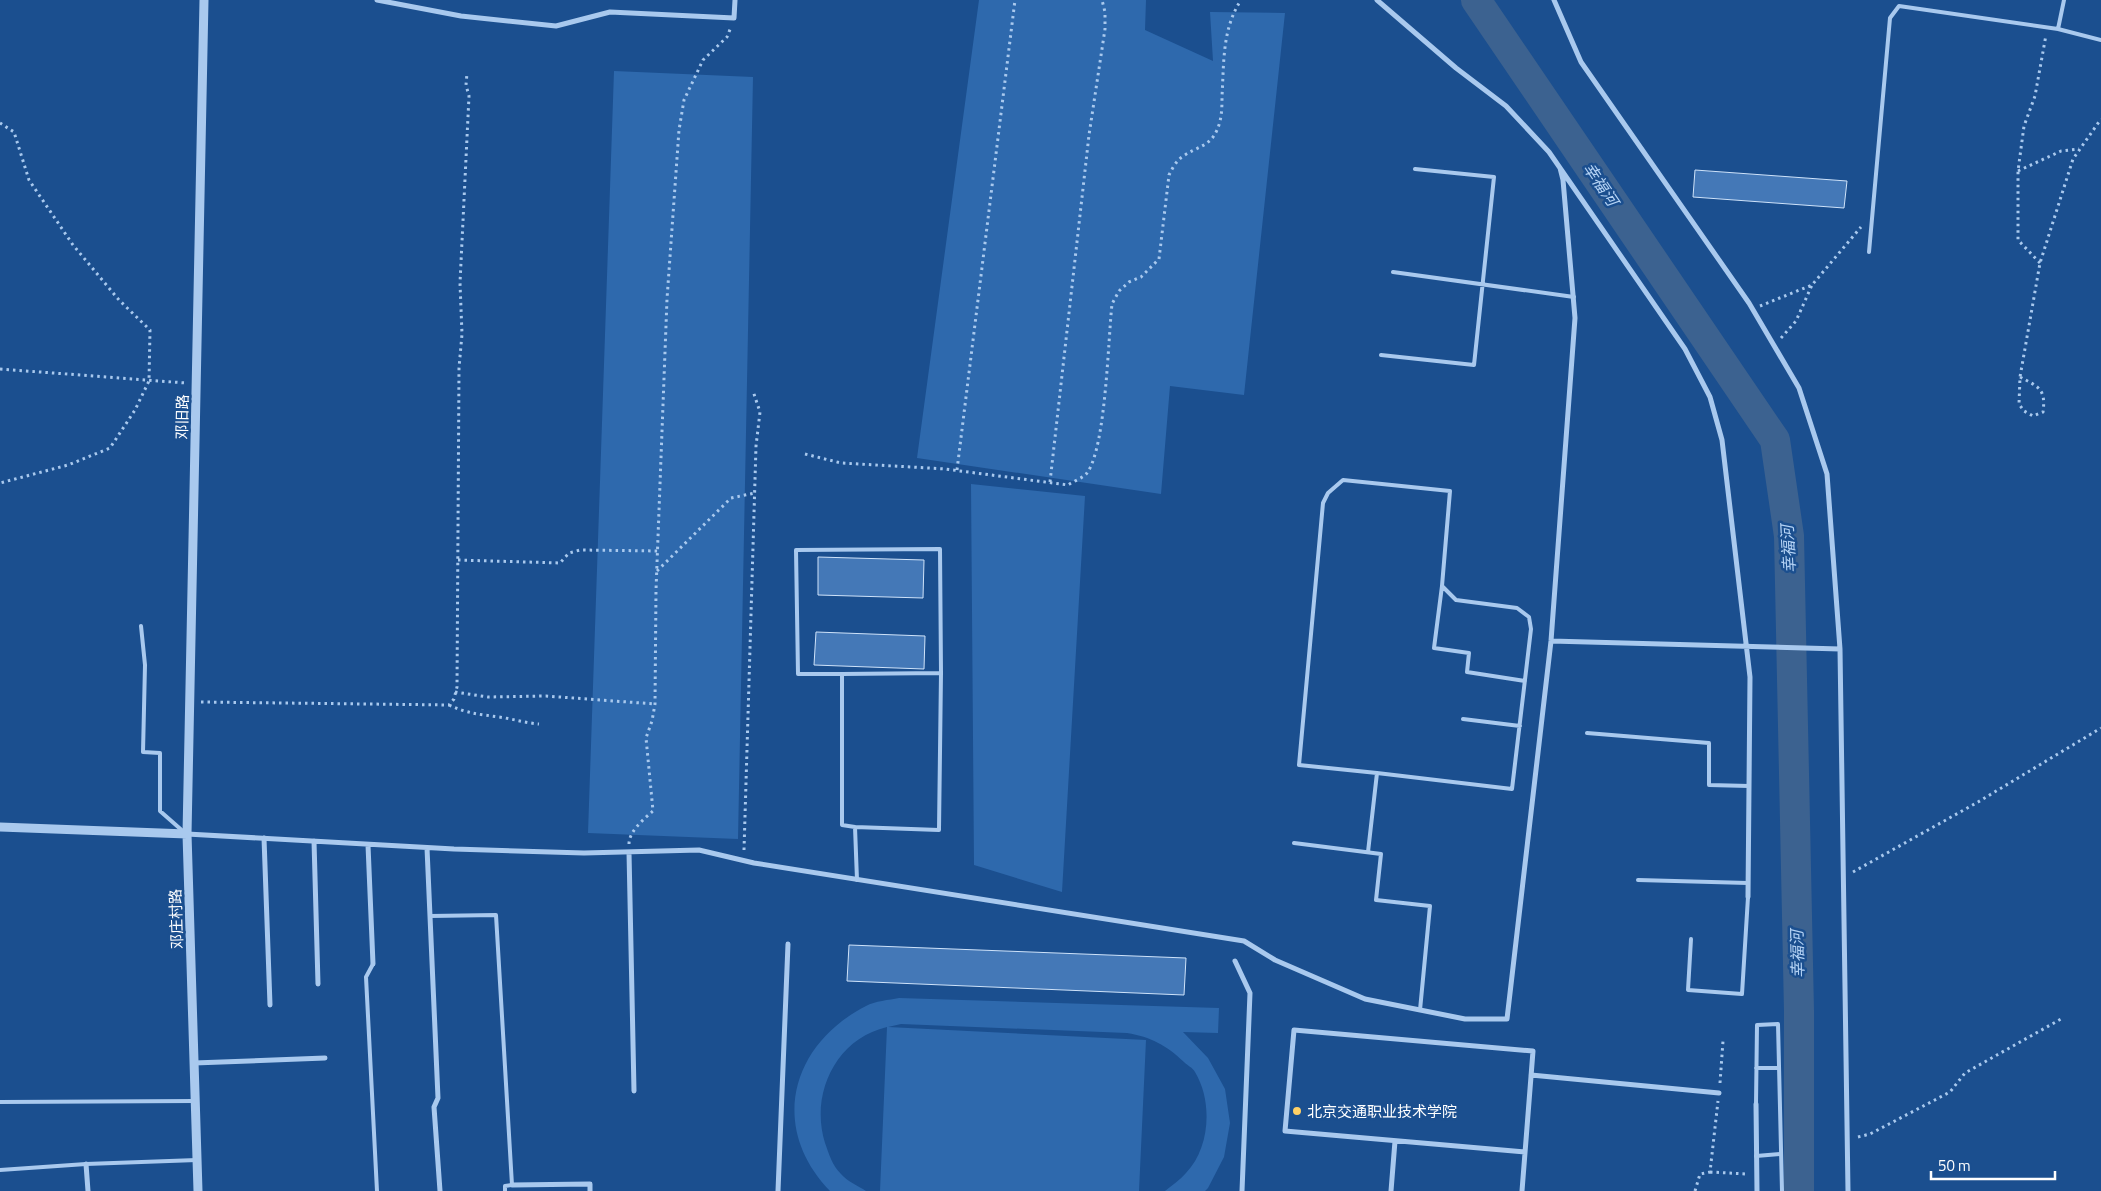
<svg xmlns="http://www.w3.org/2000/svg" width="2101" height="1191" viewBox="0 0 2101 1191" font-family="'Titillium Web','Noto Sans SC',sans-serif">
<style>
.green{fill:#2e69ad}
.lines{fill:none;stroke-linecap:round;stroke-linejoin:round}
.river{stroke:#3c6290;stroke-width:30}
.building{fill:#4478b7;stroke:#cfe3fa}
.path{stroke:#a9c9ee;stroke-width:3;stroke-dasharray:2.5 4;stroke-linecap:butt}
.service{stroke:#a9c9ee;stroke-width:4}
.minor{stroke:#a9c9ee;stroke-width:5}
.tertiary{stroke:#a9c9ee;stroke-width:9}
.poi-dot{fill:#ffd166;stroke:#1b4f8f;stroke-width:2}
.labels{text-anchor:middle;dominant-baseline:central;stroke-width:5;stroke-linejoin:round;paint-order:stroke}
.street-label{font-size:15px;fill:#fff;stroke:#1b4f8f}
.poi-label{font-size:15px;fill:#fff;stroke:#1b4f8f;text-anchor:start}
.water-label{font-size:16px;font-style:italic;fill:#b5d3f5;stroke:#1b4f8f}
</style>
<rect width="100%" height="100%" fill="#1b4f8f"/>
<path class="green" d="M979 0H1146L1145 30 1213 61 1210 12 1285 13 1244 395 1170 386 1161 494 917 458Z
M614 71 753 77 738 839 588 833Z
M971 484 1085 496 1062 892 974 865Z
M899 998 1219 1008 1218 1033 1183 1032 1208 1058 1225 1089 1230 1123 1224 1157 1208 1188 1205 1191H1165C1172 1185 1180 1180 1186 1173 1210 1148 1213 1102 1195 1072 1193 1068 1187 1065 1184 1062 1166 1045 1151 1037 1127 1033L901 1024 888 1027 1146 1040 1139 1191H880L887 1027C835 1039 810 1095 825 1143 829 1154 832 1165 841 1174 847 1181 858 1186 866 1191H830C769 1128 790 1045 866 1006 875 1001 889 1000 899 998Z"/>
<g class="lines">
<path class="river" d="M1476 0 1775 440 1789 536 1799 1011V1191"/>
</g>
<path class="building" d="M1695 170 1847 181 1844 208 1693 197Z
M818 557 924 560 923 598 818 595Z
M816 632 925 636 924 669 814 665Z
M849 945 1186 958 1184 995 847 981Z"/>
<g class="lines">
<path class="path" d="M0 123 14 132 29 180 73 245 119 300 150 330 149 381 135 410 110 448 68 465 0 483
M2018 171 2061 151 2079 149
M2040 263 2018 240V171L2024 126 2035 96 2046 35
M1760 306 1812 285 1861 227
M1781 338 1796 321 1812 285
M0 369 186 383
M2020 377C2039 387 2046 389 2043 412L2033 416 2024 411 2019 404 2020 377 2040 263 2073 159 2101 119
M805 454 841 463 945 469 1068 485C1074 481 1083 478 1087 473 1106 447 1108 340 1112 304L1119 291 1129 282 1141 277 1159 259 1169 175C1172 169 1176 161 1182 157 1195 147 1210 147 1217 130 1222 119 1222 107 1222 96 1224 63 1222 29 1241 0
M957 470 1015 0
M1050 482 1089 135 1105 29V12L1102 0
M458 560 560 563 569 553 580 550 658 551
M657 571 731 498 755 493
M455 692 488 697 546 696 655 704
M201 702 449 705 454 699 457 687 459 368 462 334 460 283 469 96 466 85 467 73
M449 705C469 714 478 714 499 717 513 719 526 723 539 724
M629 844C629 831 644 819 653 811L646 738 652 721 655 704 656 590 667 299 679 130 684 100 703 60 727 37 731 27
M744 850 756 446 760 412 753 391
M1853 872 1978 802 2101 728
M1720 1083 1723 1041
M1858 1137 1870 1134 1950 1092 1965 1073 2061 1019
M1710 1172 1747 1174
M1695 1191 1700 1174 1710 1172 1718 1101"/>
<path class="service" d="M2064 0 2058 29 2101 40
M1869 252 1890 18 1899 6 2058 29
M1393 272 1574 297
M1381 355 1474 365 1494 177 1415 169
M1442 586 1434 648 1469 653 1467 672 1525 681
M141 626 145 665 143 752 160 753V811L185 833
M842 674H798L796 550 940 549 941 673
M1463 719 1520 726
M1587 733 1709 743V785L1749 786
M855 827 939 830 941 673 842 674V825L855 827 857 880
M1294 843 1381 854 1376 900 1430 906 1420 1010
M1368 852 1377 773 1512 789 1531 629 1529 617 1517 608 1456 600 1442 586 1450 491 1343 480 1328 493 1323 503 1299 765 1377 773
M1638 880 1748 883
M430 916 496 915 512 1185 505 1186V1191
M1691 939 1688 990 1742 994 1748 897
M373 964 366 977 377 1191
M1756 1068H1779
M0 1102 195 1101
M1756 1104 1757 1025 1778 1024 1782 1191
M1756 1156 1781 1154
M0 1170 86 1164 197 1160"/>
<path class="minor" d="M377 0 461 16 556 26 610 12 734 18 735 0
M1377 0 1456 68 1506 106 1549 152 1685 349 1710 397 1722 440 1750 677 1748 897
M1554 0 1581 62 1749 303 1799 388 1827 474 1840 649 1848 1191
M1551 641 1840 649
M187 834 454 849 584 853 699 850 754 863 1244 941 1275 960 1365 999 1465 1019H1507L1551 641 1575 318 1563 180 1560 168
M264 838 270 1005
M314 841 318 984
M368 845 373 964
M427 848 438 1098 434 1107 440 1191
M629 852 634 1091
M1235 961 1250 993 1242 1191
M194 1063 325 1058
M1531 1075 1719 1093
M1756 1104 1757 1191
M86 1164 88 1191
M512 1185 590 1184V1191
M778 1191 788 944
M1391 1191 1395 1141
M1522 1191 1533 1051 1294 1030 1285 1131 1525 1152"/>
<path class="tertiary" d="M0 827 187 834 198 1191
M187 834 204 0"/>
</g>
<circle class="poi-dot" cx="1297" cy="1111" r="5"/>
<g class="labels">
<g class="street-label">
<text transform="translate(182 417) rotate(-89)">邓旧路</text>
<text transform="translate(176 919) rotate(-92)">邓庄村路</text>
</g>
<g class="poi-label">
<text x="1307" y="1111">北京交通职业技术学院</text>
</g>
<g class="water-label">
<text transform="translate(1601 184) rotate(56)">幸福河</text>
<text transform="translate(1788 549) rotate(-93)">幸福河</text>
<text transform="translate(1797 954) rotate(-91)">幸福河</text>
</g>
</g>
<path d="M1931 1171v8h124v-8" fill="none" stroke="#ffffff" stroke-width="2.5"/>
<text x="1938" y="1171" font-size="15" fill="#ffffff" stroke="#1b4f8f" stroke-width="4" paint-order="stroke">50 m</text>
</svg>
